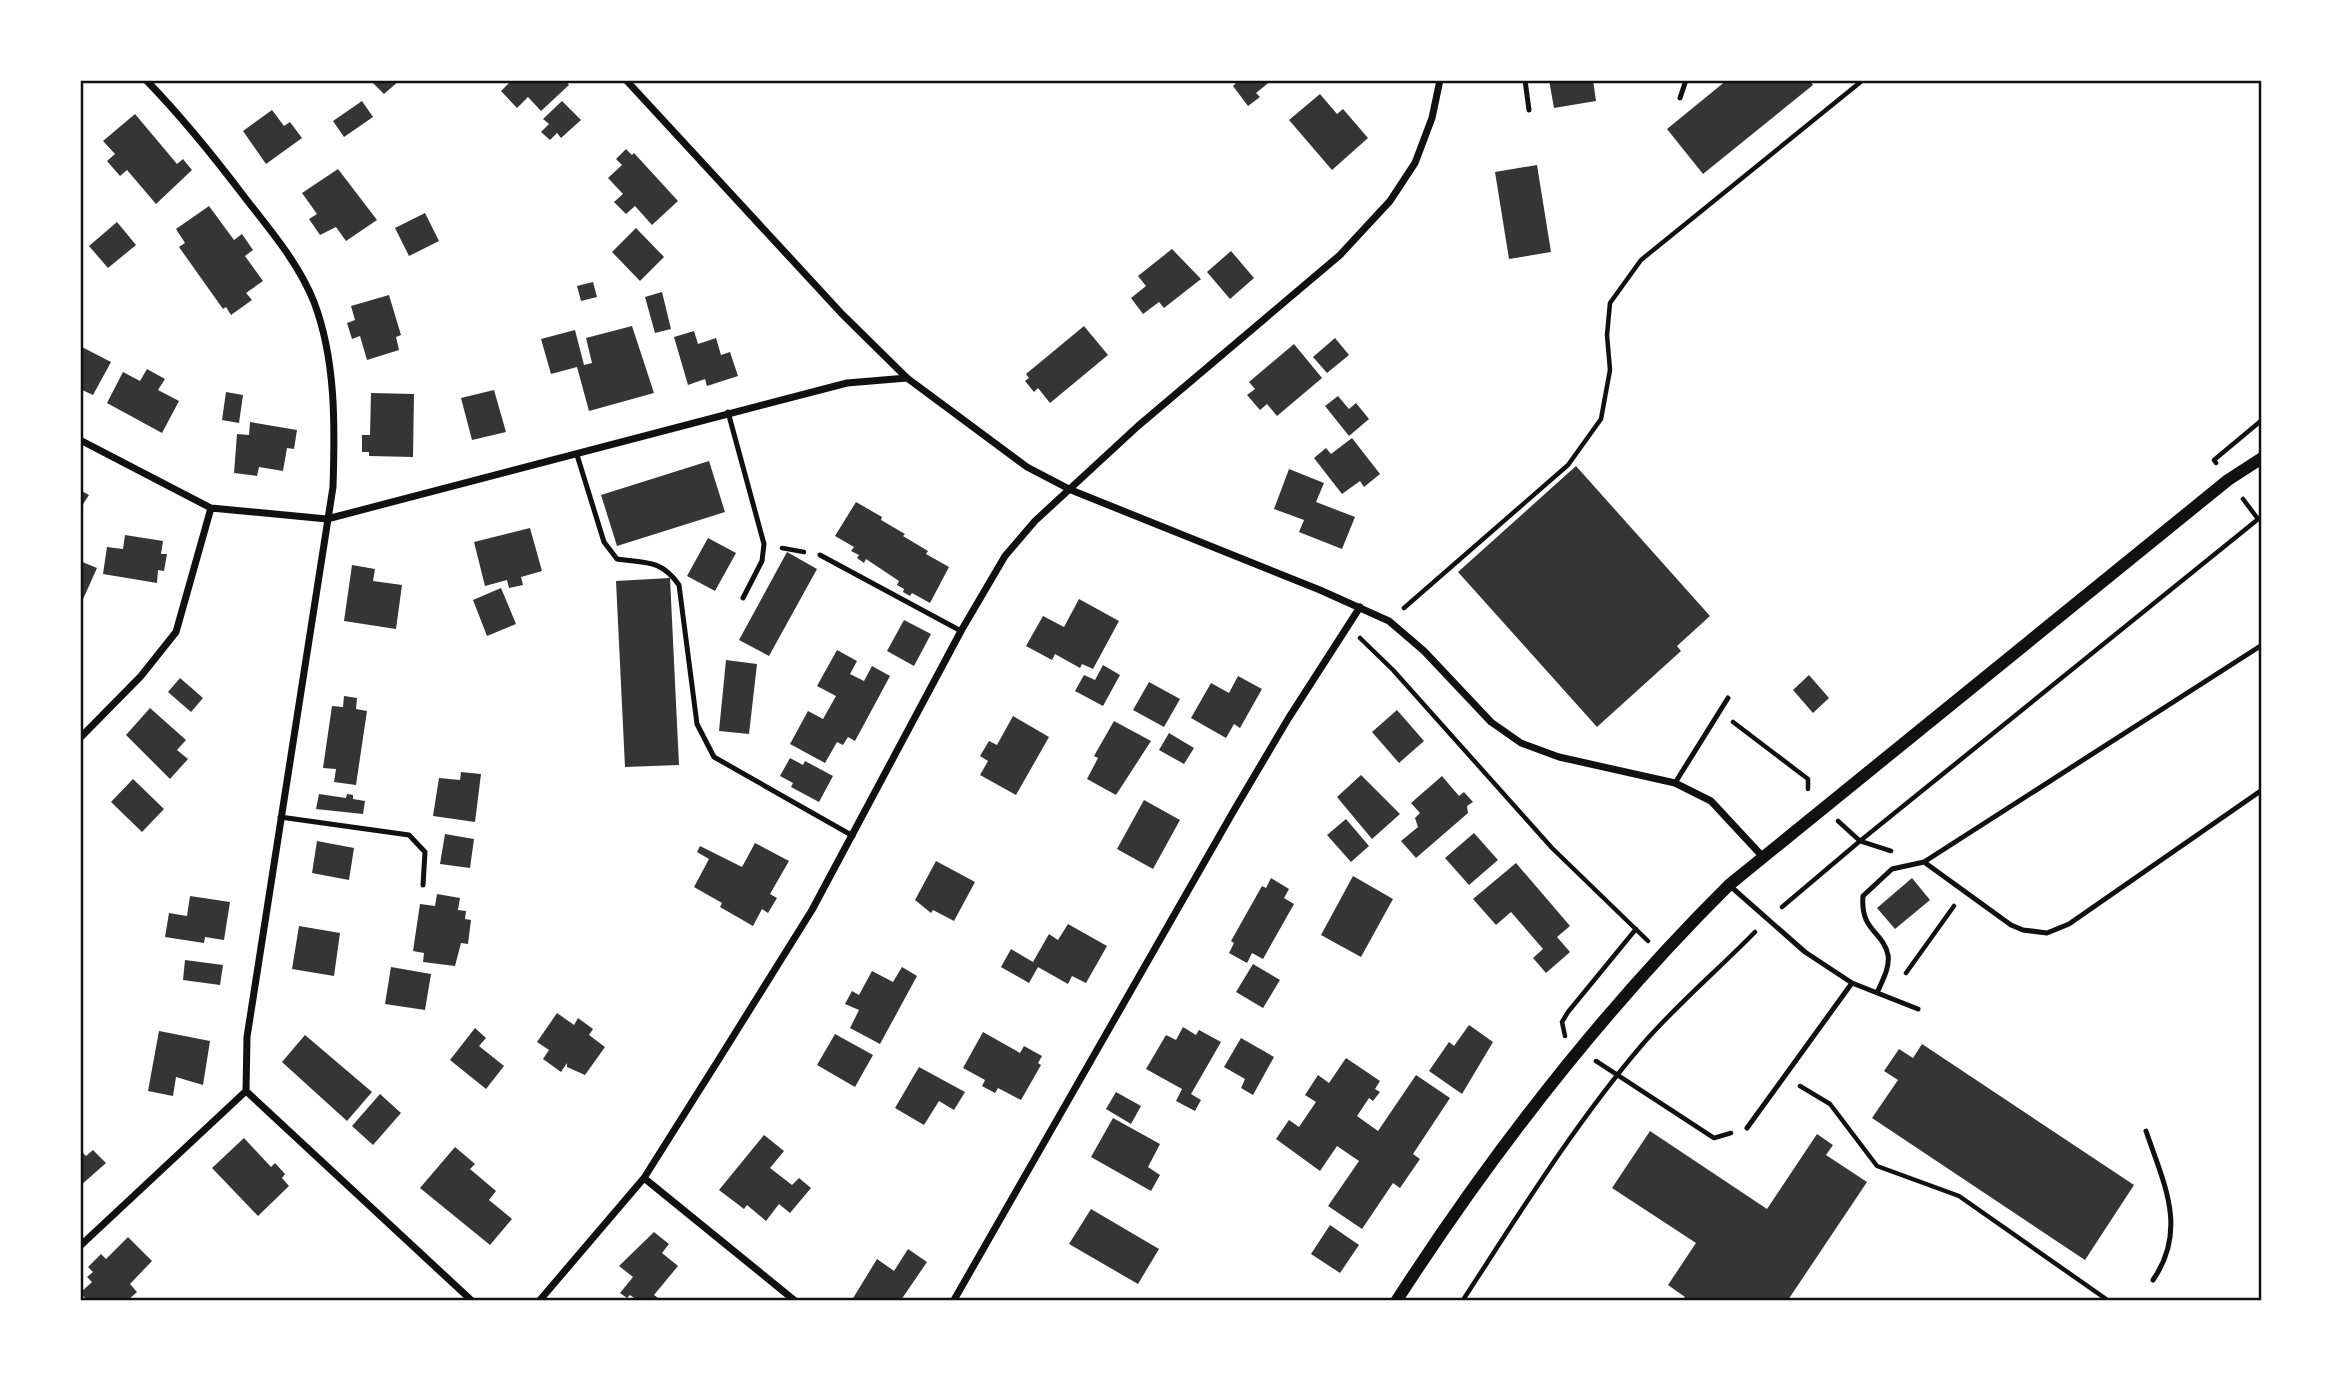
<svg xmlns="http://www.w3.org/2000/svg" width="2342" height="1381" viewBox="0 0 2342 1381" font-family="'IBM Plex Serif',serif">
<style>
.building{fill:#353535}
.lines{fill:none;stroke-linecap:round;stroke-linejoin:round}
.path{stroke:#111;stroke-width:4.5}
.service{stroke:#111;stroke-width:5}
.minor{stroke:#111;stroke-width:7}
.tertiary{stroke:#111;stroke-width:12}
.neatline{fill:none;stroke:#111;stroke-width:2.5}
</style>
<rect width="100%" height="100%" fill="#fff"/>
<path class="building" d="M370 80H400L384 94Z
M512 80H566L569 85 541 111 528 97 517 108 501 91Z
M1239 80H1272L1256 93 1260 97 1248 106 1233 86Z
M1549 80H1593L1596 101 1554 108Z
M1727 80H1810L1813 85 1703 174 1667 129Z
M1320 94 1337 114 1343 109 1368 138 1332 170 1289 120Z
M362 101 373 117 344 137 333 121Z
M562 101 581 120 561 138 557 133 550 140 541 132 549 124 543 119Z
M272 110 284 126 290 122 302 138 266 164 243 131Z
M135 114 177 164 183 159 192 170 156 204 127 170 120 176 107 161 115 154 103 141Z
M626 149 632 155 634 153 678 201 652 225 635 206 626 214 614 202 623 194 608 178 622 165 616 159Z
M1537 165 1551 252 1509 259 1495 172Z
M338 169 377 220 346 241 336 227 320 235 309 219 317 214 302 193Z
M209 206 234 240 242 234 253 250 245 256 263 281 246 293 252 300 231 315 226 307 223 309 179 247 185 243 176 229Z
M425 213 439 241 409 256 395 228Z
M117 222 136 245 108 268 89 246Z
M636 228 664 257 640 281 612 252Z
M1172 249 1201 279 1164 308 1159 302 1143 314 1131 298 1146 286 1138 276Z
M1231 251 1254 278 1230 299 1207 272Z
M593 282 597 297 581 301 577 286Z
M662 292 671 329 655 333 645 297Z
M389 295 401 335 396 337 399 350 367 360 360 336 352 339 347 323 355 320 351 306Z
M632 326 654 393 589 411 577 367 551 374 541 339 575 330 584 365 592 363 586 338Z
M1084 326 1108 355 1050 403 1038 388 1034 392 1025 381 1029 378 1026 374Z
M694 331 698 344 716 338 721 355 730 352 738 376 707 386 705 379 688 385 674 337Z
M1335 338 1349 355 1327 373 1313 357Z
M1294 344 1322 378 1277 416 1267 404 1260 410 1247 395 1255 389 1249 382Z
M80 346 111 362 93 395 80 389Z
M147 369 165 379 158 390 179 401 162 433 107 403 123 372 140 381Z
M494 390 506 432 472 440 461 398Z
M226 392 243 395 239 423 222 420Z
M371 393 414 394 413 457 369 456V452H362V435H370Z
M1338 396 1349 409 1356 403 1369 419 1349 436 1325 406Z
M250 422 297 430 294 449 287 448 283 471 259 467 257 476 234 473 237 434 249 435Z
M1352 438 1380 474 1364 487 1360 481 1342 494 1314 458 1326 448 1331 454Z
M709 461 725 512 617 546 601 495Z
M1576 466 1710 616 1677 646 1681 651 1597 727 1458 572Z
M1289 469 1324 483 1316 502 1355 517 1342 549 1299 532 1304 520 1274 509Z
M80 490 89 495 80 509Z
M856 502 882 517 881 520 905 534 903 536 928 551 926 554 949 567 930 603 912 593 910 596 903 592 904 589 897 585 899 581 866 559 864 563 857 558 859 555 851 551 854 547 835 536Z
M530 528 542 571 521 577 523 585 509 588 507 580 485 586 474 542Z
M125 535 163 541 161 554H167L164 571 158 570 157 583 103 574 107 547 123 549Z
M708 538 736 553 715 591 687 576Z
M787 552 817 569 769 656 739 640Z
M80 561 97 568 80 606Z
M352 565 375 569 373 581 402 585 396 629 344 621Z
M670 578 679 765 625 767 616 581Z
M501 588 516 624 487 636 473 600Z
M1079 599 1119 621 1093 669 1082 664 1080 668 1055 654 1052 660 1026 646 1043 616 1064 627Z
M904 620 931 634 914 666 887 651Z
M837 650 857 661 850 674 864 681 872 666 890 676 855 741 848 737 843 745 837 742 825 763 790 744 808 711 823 719 836 696 817 686Z
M726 660 757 664 749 734 719 731Z
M1103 665 1120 675 1103 706 1075 691 1084 675 1095 680Z
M1809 675 1829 698 1813 713 1793 690Z
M1238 676 1262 689 1240 728 1234 724 1226 738 1191 718 1211 683 1229 693Z
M180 678 203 698 191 712 168 692Z
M1149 682 1180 699 1164 727 1133 710Z
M344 696 357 698 356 709 367 711 356 785 334 782 336 769 323 768 332 706 343 707Z
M150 708 186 740 177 750 188 759 170 779 126 735Z
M1397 710 1424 741 1399 763 1372 732Z
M1013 716 1049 737 1016 795 980 775 988 761 980 756 989 741 997 745Z
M1114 721 1151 741 1116 795 1087 779 1098 758 1094 756Z
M1169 733 1194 748 1184 764 1159 750Z
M790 758 803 765 805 761 833 776 819 802 791 787 793 783 780 776Z
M461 772 481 774 475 822 433 816 439 778 460 780Z
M1361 775 1400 814 1372 839 1337 797Z
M1442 776 1459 796 1464 792 1473 802 1467 806 1468 813 1416 858 1401 841 1418 827 1415 818 1420 813 1411 803Z
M133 779 164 809 142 832 111 802Z
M319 794 346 798 347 794 353 795V799L365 801 363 814 316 809Z
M1144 800 1180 820 1153 869 1117 849Z
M1346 819 1369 846 1351 862 1327 835Z
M1474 833 1498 860 1469 885 1445 858Z
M445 834 474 839 470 868 440 864Z
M317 841 354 848 349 880 312 873Z
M755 843 789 861 770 894 777 898 768 913 762 909 753 926 720 907 722 903 694 887 709 859 697 852 700 846 742 867Z
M936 861 975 882 954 921 933 910 931 913 915 900Z
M1516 863 1570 926 1557 937 1570 952 1546 973 1533 958 1543 949 1511 912 1496 925 1473 899Z
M1353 876 1393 899 1361 957 1321 935Z
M1271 878 1289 889 1284 898 1294 904 1263 959 1252 953 1247 963 1229 953 1234 943 1231 941 1262 886 1266 888Z
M1912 878 1930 900 1895 929 1877 908Z
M437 894 460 898 458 910 466 911 465 919 471 920 468 944 461 943 455 966 423 962 424 953 413 951 420 904 435 906Z
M190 896 230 902 224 940 205 937 204 943 165 937 169 913 187 916Z
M1068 924 1107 946 1086 983 1072 976 1068 984 1038 967 1029 983 1001 967 1011 949 1033 962 1049 934 1058 940Z
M299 926 340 933 334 976 292 969Z
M185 960 223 965 220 985 183 980Z
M1253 964 1280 980 1263 1008 1236 992Z
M391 967 431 974 425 1010 385 1004Z
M902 967 917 976 880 1044 850 1028 859 1010 845 1004 852 991 859 995 872 971 893 982Z
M557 1013 574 1025 578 1018 593 1029 589 1035 605 1047 585 1075 567 1067V1063L561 1072 543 1059 549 1050 537 1042Z
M1469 1025 1493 1042 1462 1094 1429 1071 1449 1042 1454 1046Z
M1183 1027 1196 1035 1199 1030 1221 1042 1191 1094 1201 1100 1195 1111 1176 1101 1182 1089 1146 1069 1166 1035 1176 1040Z
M475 1028 486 1038 479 1046 504 1066 486 1089 450 1060Z
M159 1031 210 1041 203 1085 176 1077 173 1096 148 1091Z
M983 1032 1020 1053 1024 1046 1042 1056 1038 1063 1041 1065 1021 1100 998 1088 995 1093 982 1086 985 1080 963 1068Z
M835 1034 873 1055 855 1087 817 1065Z
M305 1035 372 1092 347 1121 282 1062Z
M1241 1038 1274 1057 1253 1095 1241 1088 1245 1079 1224 1067Z
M1922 1044 2134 1185 2085 1260 1872 1118 1898 1080 1884 1071 1899 1049 1913 1058Z
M1346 1058 1380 1081 1375 1089 1380 1092 1373 1101 1369 1098 1357 1116 1378 1131 1416 1075 1450 1098 1413 1154 1420 1159 1400 1188 1393 1183 1362 1229 1328 1206 1359 1161 1337 1146 1320 1171 1276 1139 1289 1120 1299 1127 1316 1102 1305 1095 1318 1075 1329 1083Z
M919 1067 965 1092 954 1110 939 1101 924 1125 895 1108Z
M1116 1092 1141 1106 1131 1124 1106 1109Z
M380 1094 401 1113 373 1145 352 1126Z
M1113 1118 1160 1144 1148 1167 1160 1175 1151 1191 1091 1157Z
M1650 1131 1767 1209 1817 1134 1833 1145 1826 1155 1867 1182 1788 1300H1682L1685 1297 1668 1285 1696 1243 1612 1188Z
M764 1135 784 1151 770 1168 792 1185 799 1178 811 1188 790 1213 779 1204 766 1221 747 1205 744 1209 719 1190Z
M244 1138 271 1167 275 1163 285 1174 282 1178 289 1186 258 1216 212 1168Z
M455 1147 475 1164 470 1169 496 1191 489 1200 512 1219 490 1245 420 1188Z
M80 1150 86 1156 93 1150 106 1163 80 1186Z
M1091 1209 1159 1249 1138 1284 1069 1244Z
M1330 1225 1359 1245 1340 1273 1311 1254Z
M654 1232 669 1244 662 1253 678 1266 654 1295 661 1300H637L630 1295 627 1298 620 1293 633 1277 619 1266Z
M128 1237 152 1261 130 1284 137 1292 128 1300H87L80 1293 92 1282 87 1277 93 1272 88 1267 101 1254 106 1259Z
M908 1249 927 1262 901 1300H852L877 1259 894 1271Z"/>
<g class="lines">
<path class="path" d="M2216 463 2214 460 2262 420
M2243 499 2258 519
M782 548 804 552
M1404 608 1568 465 1601 419 1610 370 1607 335 1610 303 1641 260 1863 80
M1360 638 1393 670 1552 848 1648 941
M1733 722 1808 779V789
M1838 821 1860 841 1891 851
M1782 907 1860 841 2262 516
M1906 973 1954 906
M1565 1036 1562 1022 1568 1012 1636 929
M1596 1061 1714 1138 1731 1133
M1800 1086 1830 1104 1877 1166 1959 1196 2106 1299
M1463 1300C1519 1214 1574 1125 1641 1046 1676 1005 1718 970 1755 932"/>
<path class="service" d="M1525 80 1529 110
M1680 98 1686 80
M728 412 764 544 762 561 743 598
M577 455 604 542 617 559C645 563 661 559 679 585L697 724 714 757 853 836
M820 555 961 631
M1675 783 1728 698
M280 817 409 835 425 852 423 885
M1924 862 2011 925 2023 930 2047 933 2069 924 2262 790
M1729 885 1805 952 1852 983 1918 1009
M1877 993C1882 981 1890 968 1888 955 1883 931 1860 931 1863 896L1892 869 1924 862 2262 645
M1747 1128 1852 983
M2146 1131C2164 1184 2188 1229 2153 1280"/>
<path class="minor" d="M146 80C182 117 215 158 246 199 271 231 299 264 314 302 336 360 335 426 333 487L247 1037 246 1091 471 1300
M626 80 842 314 907 378 1027 467 1071 490 1320 590 1389 621 1424 651 1491 722 1521 743 1559 757 1675 783 1711 801 1763 857
M80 440 211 508 327 519 847 383 907 378
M80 738 141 676 176 632 211 508
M644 1178 794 1300
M80 1246 246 1091
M540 1300 644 1178 719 1059 812 910 961 631 1005 556 1035 521 1138 426 1340 255 1390 201 1415 163 1432 118 1440 80
M954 1300 1233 812 1288 719 1360 607"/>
<path class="tertiary" d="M1397 1300C1494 1150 1602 1011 1729 885L2228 480 2262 458"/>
</g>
<rect width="2342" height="1381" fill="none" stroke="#ffffff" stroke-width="164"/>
<rect x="82" y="82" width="2178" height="1217" class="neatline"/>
</svg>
